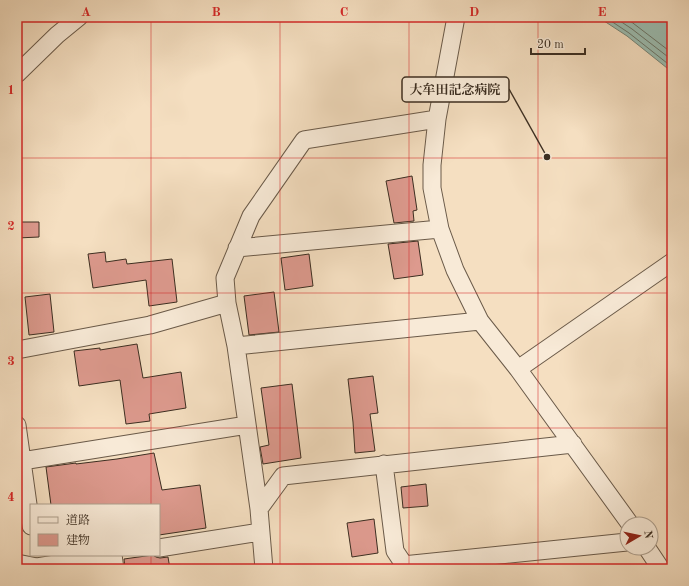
<svg xmlns="http://www.w3.org/2000/svg" width="689" height="586" viewBox="0 0 689 586" font-family="'Old Standard TT','Noto Serif JP',serif">
<style>
.water{fill:#9cbdb1;stroke:#768477}
.lines{fill:none;stroke-linecap:round;stroke-linejoin:round}
.shore{stroke:#6c7669;stroke-width:1}
.building{fill:#dd9a8e;stroke:#3c2e21}
.minor-casing{stroke:#6a5a49;stroke-width:19}
.minor{stroke:#f8ead7;stroke-width:17}
.grid{fill:none;stroke:#d62828;stroke-width:1;stroke-opacity:0.55}
.leader{fill:none;stroke:#3c2e21;stroke-width:1.5}
.callout-dot{fill:#3c2e21;stroke:#f8ead7;stroke-width:1.5}
.callout{fill:#f8ead7;stroke:#3c2e21;stroke-width:1.5}
.callout-label{font-size:13px;text-anchor:middle;font-weight:bold;fill:#3c2e21}
.neatline{fill:none;stroke:#d62828;stroke-width:1.5}
.grid-label{font-size:13px;text-anchor:middle;font-weight:bold;fill:#d62828}
</style>
<rect width="100%" height="100%" fill="#f5dfc1"/>
<filter id="stains"><feTurbulence type="fractalNoise" baseFrequency=".005" numOctaves="4"/><feColorMatrix values="0 0 0 0 .2 0 0 0 0 .09 0 0 0 0 .02 0 0 0 .5 -.17"/></filter>
<radialGradient id="worn" r=".72"><stop offset=".6" stop-color="#630" stop-opacity="0"/><stop offset="1" stop-color="#630" stop-opacity=".3"/></radialGradient>
<path class="water" d="M598 17H672V72L627 36Z"/>
<g class="lines">
<path class="shore" d="M605 17 629 33 672 67
M614 17 632 29 672 60
M625 17 672 53"/>
</g>
<path class="building" d="M412 176 417 210 413 211 414 221 394 223 386 181Z
M17 222H39V237L17 238Z
M418 241 423 275 394 279 388 244Z
M105 252 106 262 126 259 127 264 172 259 177 302 149 306 146 280 93 288 88 254Z
M309 254 313 286 285 290 281 258Z
M274 292 279 332 249 335 244 296Z
M50 294 54 332 29 335 25 297Z
M137 344 143 378 181 372 186 408 149 414 150 421 126 424 120 380 79 386 74 351 100 348V350Z
M373 376 378 413 370 414 375 451 355 453 353 422 348 379Z
M292 384 301 458 263 464 260 447 269 445 261 388Z
M154 453 162 490 200 485 206 528 159 535V505H51L46 467 76 463V464L117 459Z
M426 484 428 506 403 508 401 487Z
M374 519 378 553 352 557 347 523Z
M153 555 156 557 160 558 168 557 170 569H125L124 559Z"/>
<g class="lines">
<defs>
<path id="minor" d="M456 17 437 119 432 165V188L440 229 455 270 480 321 518 369 630 524
M17 74 57 35 79 17
M237 248 440 229
M236 346 480 321
M17 350 150 325 227 303
M518 369 672 262
M17 425 31 526
M22 461 247 425
M384 464 395 551 407 569
M259 509 283 476 573 444
M159 548 260 532
M647 548 661 569
M113 555 115 569
M17 563 37 567 111 555
M403 565 627 542
M264 569 259 509 236 346 227 303 225 278 251 216 304 140 437 119"/>
</defs>
<use href="#minor" class="minor-casing"/>
<use href="#minor" class="minor"/>
</g>
<path class="grid" d="M151 17V505M280 17V569M409 17V569M538 17V569M17 158H672M17 293H672M17 428H672M151 555V569"/>
<path class="leader" d="M547 157L509 89"/>
<circle class="callout-dot" cx="547" cy="157" r="4"/>
<rect class="callout" x="402" y="77" width="107" height="25" rx="4"/>
<g class="callout-label">
<text x="455" y="94">大牟田記念病院</text>
</g>
<rect width="689" height="586" fill="none" stroke="#f5dfc1" stroke-width="44"/>
<rect x="30" y="504" width="130" height="52" fill="#f8ead7" stroke="#ad9f8e"/>
<rect x="38" y="517" width="20" height="6" fill="#f8ead7" stroke="#ad9f8e"/>
<text x="66" y="524" font-size="12" fill="#3c2e21">道路</text>
<rect x="38" y="534" width="20" height="12" fill="#dd9a8e" stroke="#ad9f8e"/>
<text x="66" y="544" font-size="12" fill="#3c2e21">建物</text>
<g transform="translate(639 536) rotate(81)"><circle r="19" fill="#f8ead7" stroke="#ad9f8e"/>
<path d="M0-3L7 15L0 10L-7 15Z" fill="#8f2418"/>
<text y="-6" font-size="11" font-weight="bold" text-anchor="middle" fill="#3c2e21">N</text>
</g>
<path d="M531 48v6h54v-6" fill="none" stroke="#3c2e21" stroke-width="2"/>
<text x="537" y="48" font-size="12" fill="#3c2e21" stroke="#f8ead7" stroke-width="3" paint-order="stroke">20 m</text>
<rect x="22" y="22" width="645" height="542" class="neatline"/>
<g class="grid-label">
<text x="86" y="16">A</text>
<text x="216" y="16">B</text>
<text x="344" y="16">C</text>
<text x="474" y="16">D</text>
<text x="602" y="16">E</text>
<text x="11" y="94">1</text>
<text x="11" y="230">2</text>
<text x="11" y="365">3</text>
<text x="11" y="501">4</text>
</g>
<rect width="100%" height="100%" filter="url(#stains)"/>
<rect width="100%" height="100%" fill="url(#worn)"/>
</svg>
